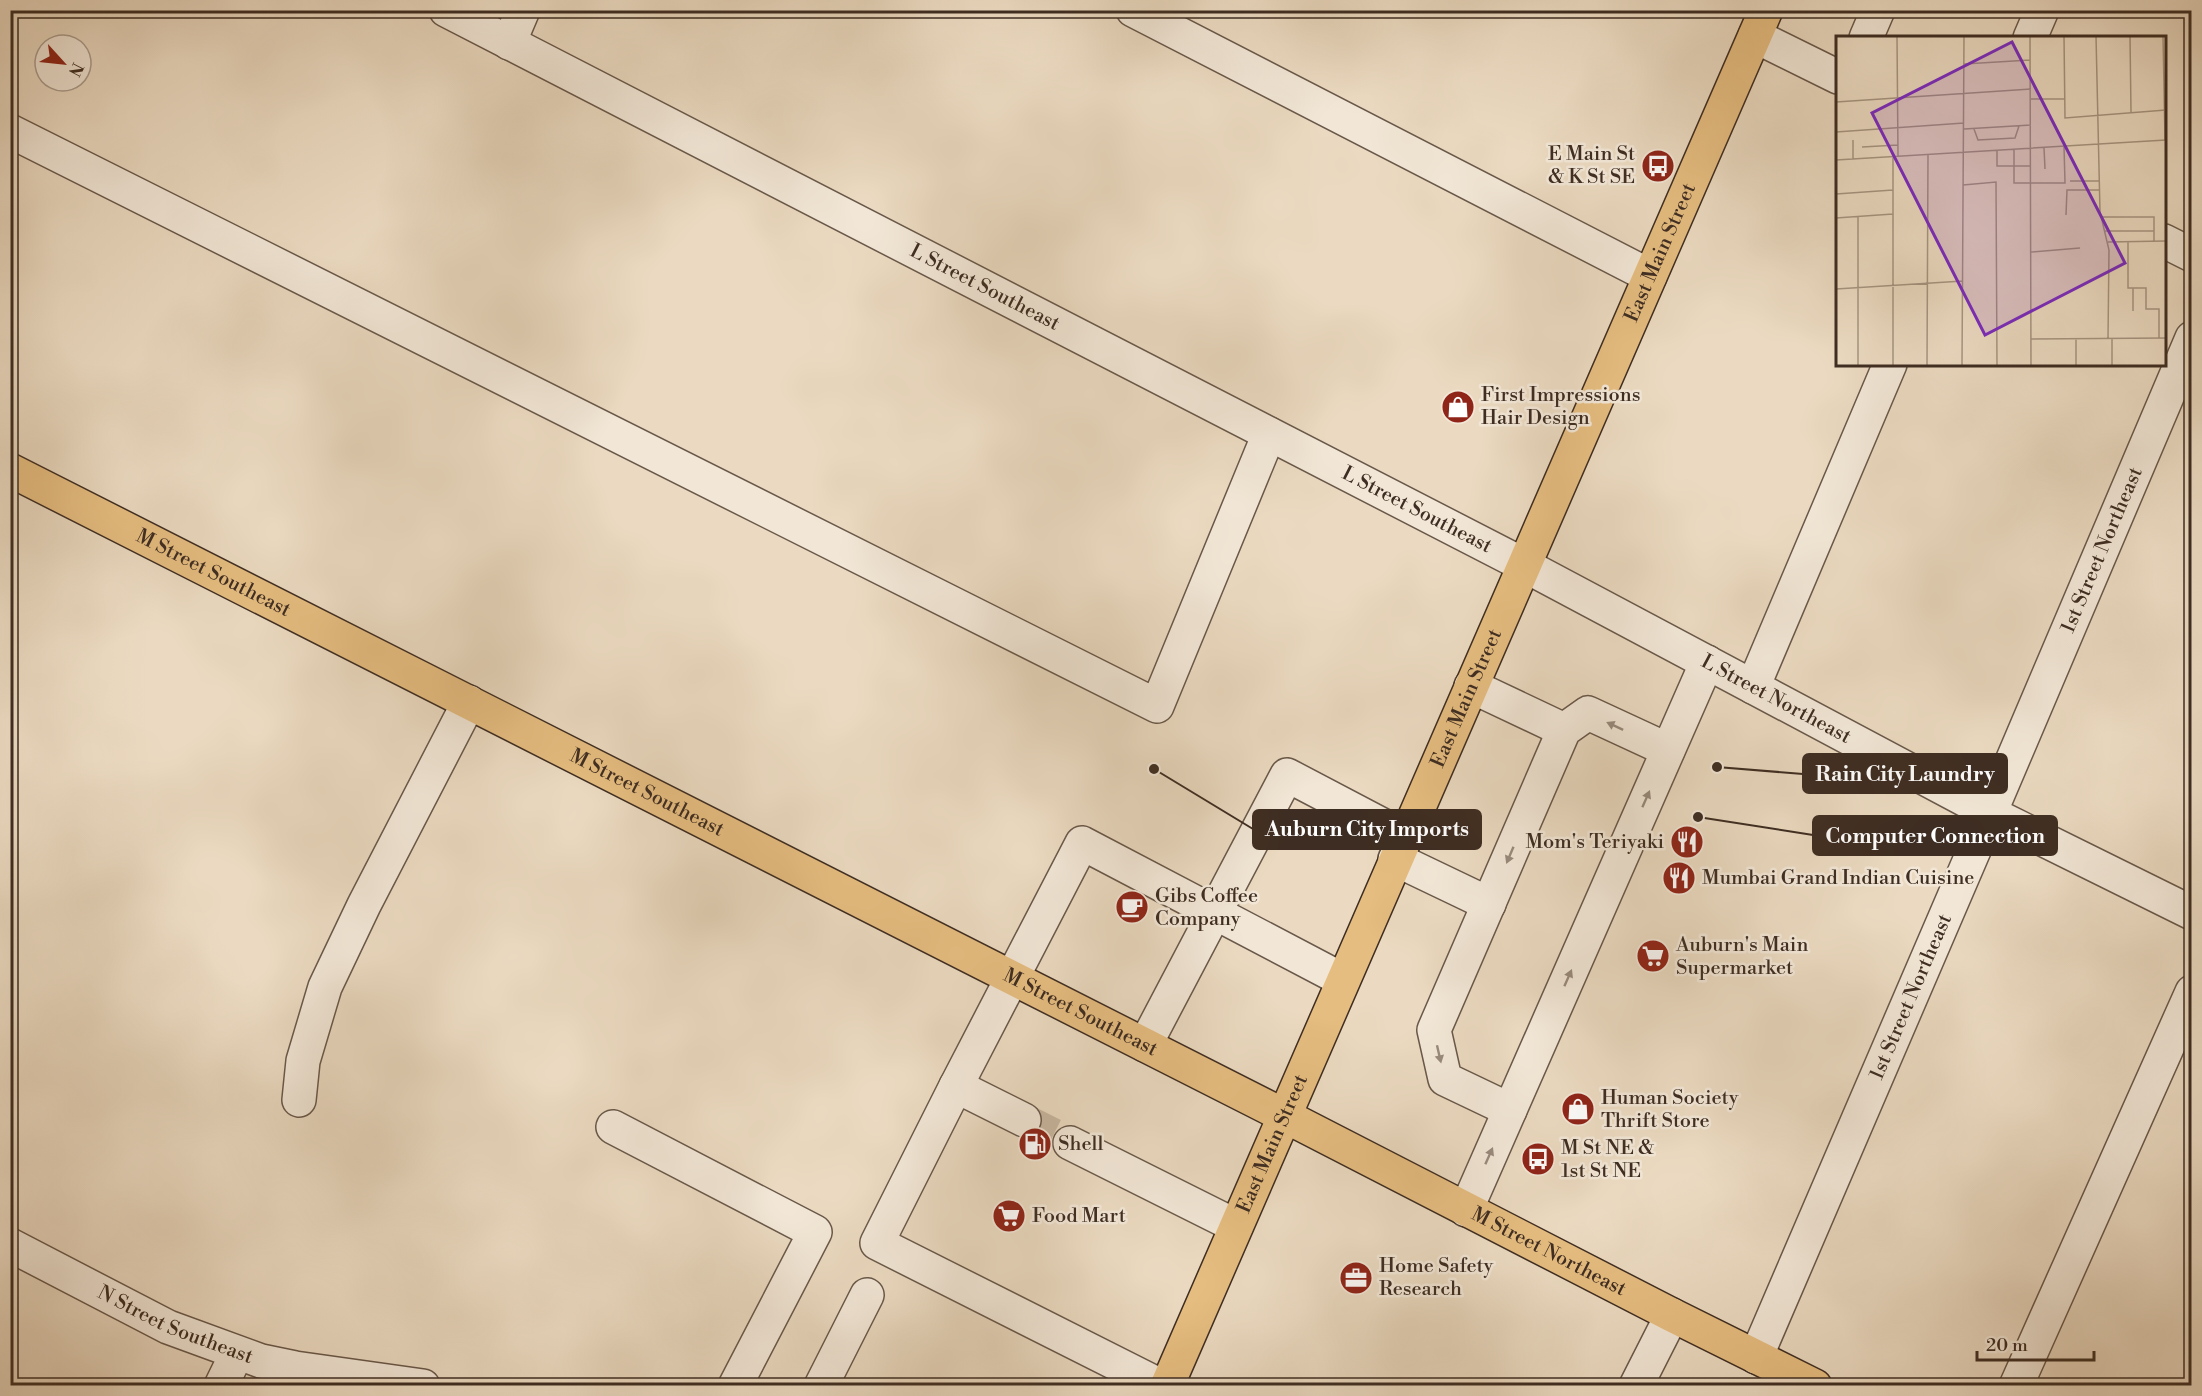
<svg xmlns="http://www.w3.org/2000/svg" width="2202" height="1396" viewBox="0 0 2202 1396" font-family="'Libre Bodoni',serif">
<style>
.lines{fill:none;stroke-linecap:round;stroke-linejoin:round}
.minor-tunnel{stroke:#c8b7a1;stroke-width:33;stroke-dasharray:33 16;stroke-linecap:butt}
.minor-casing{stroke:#69584a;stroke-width:36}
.major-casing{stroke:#3e2d22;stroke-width:36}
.minor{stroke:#f2e7d7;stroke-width:33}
.major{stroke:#e6bd80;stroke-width:33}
.oneway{fill:#988a7c}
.labels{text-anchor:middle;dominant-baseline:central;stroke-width:5;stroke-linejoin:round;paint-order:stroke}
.poi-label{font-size:20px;fill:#3e2d22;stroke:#f2e7d7;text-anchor:start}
.street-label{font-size:20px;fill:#3e2d22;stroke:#f2e7d7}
.inset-road{fill:none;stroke:#a69581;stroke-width:1.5}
.view{fill:#7b2cbf;fill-opacity:0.15;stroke:#7b2cbf;stroke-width:3}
.inset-edge{fill:none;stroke:#3e2d22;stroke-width:3}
.leader{fill:none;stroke:#3e2d22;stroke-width:2}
.callout-dot{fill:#3e2d22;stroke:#f2e7d7;stroke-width:2}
.callout{fill:#3e2d22;stroke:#3e2d22;stroke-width:2}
.callout-label{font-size:21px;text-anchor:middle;font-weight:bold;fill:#fff}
</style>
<rect width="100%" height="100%" fill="#ebdac1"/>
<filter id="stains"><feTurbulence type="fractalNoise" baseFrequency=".00333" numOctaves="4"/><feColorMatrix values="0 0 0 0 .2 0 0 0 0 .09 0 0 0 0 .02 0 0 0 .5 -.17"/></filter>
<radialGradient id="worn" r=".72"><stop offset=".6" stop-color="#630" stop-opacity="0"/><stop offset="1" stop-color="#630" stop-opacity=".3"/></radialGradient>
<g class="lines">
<path class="minor-tunnel" d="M1024 1120 1070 1143"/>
<defs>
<g id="minor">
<path id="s1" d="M446 10 1524 565 1990 813 2192 913"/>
<path d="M1133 10 1650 276"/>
<path d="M1755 36 1838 77"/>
<path d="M1866 38 1878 10"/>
<path d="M2030 38 2042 10"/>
<path d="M509 43 523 10"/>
<path d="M10 131 1157 706 1269 434"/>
<path d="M2164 241 2192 255"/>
<path d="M1471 686 1564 730"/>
<path d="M1753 687 1890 364"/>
<path d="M1395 859 1489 904"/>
<path d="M1145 1045 1287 775 1405 837"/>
<path d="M956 1086 1024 1120"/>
<path d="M299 1100 303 1061 325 987 364 905 469 702"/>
<path d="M1510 1110 1445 1079 1434 1030 1564 730 1588 713 1668 750"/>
<path d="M613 1127 815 1232 735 1386"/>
<path d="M1070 1143 1236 1226"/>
<path d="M1466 1210 1707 662"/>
<path id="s2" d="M10 1245 168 1327 261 1361 295 1368 423 1386"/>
<path id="s3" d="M1756 1357 1990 813 2192 338"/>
<path d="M221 1386 237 1353"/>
<path d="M821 1386 867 1295"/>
<path d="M1161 1386 877 1243 956 1086 1082 843 1343 980"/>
<path d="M1636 1386 1672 1315"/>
<path d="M2016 1386 2192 992"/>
</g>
<g id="major">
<path id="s4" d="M10 470 1285 1116 1672 1315 1815 1386"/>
<path id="s5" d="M1167 1386 1766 10"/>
</g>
</defs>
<use href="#minor" class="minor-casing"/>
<use href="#major" class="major-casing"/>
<use href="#minor" class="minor"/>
<use href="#major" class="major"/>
</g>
<defs><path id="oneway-solid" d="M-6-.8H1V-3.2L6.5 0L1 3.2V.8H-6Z" transform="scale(1.5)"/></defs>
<g class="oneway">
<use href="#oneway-solid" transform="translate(1615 726) rotate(-155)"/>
<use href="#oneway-solid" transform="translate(1646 799) rotate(-66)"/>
<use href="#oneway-solid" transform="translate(1510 855) rotate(113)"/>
<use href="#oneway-solid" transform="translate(1568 978) rotate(-66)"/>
<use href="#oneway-solid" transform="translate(1439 1054) rotate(77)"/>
<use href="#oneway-solid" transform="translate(1489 1156) rotate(-66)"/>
</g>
<defs>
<symbol id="bus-disc" viewBox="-11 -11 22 22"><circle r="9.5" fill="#8f2418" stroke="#f2e7d7"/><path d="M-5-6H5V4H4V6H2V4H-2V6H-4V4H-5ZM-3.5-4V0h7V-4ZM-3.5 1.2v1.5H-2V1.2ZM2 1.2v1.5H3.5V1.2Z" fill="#fff"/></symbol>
<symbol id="shop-disc" viewBox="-11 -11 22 22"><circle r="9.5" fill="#8f2418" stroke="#f2e7d7"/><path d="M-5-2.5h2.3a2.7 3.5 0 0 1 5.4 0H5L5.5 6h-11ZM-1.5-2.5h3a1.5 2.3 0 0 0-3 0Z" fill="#fff"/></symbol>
<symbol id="restaurant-disc" viewBox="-11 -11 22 22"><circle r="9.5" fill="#8f2418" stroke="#f2e7d7"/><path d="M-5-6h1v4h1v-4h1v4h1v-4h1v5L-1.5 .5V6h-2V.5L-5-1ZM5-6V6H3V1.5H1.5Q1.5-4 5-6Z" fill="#fff"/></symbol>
<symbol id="cafe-disc" viewBox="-11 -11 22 22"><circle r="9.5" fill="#8f2418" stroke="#f2e7d7"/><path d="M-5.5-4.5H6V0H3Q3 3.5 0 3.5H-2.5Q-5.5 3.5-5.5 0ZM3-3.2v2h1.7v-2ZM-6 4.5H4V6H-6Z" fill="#fff"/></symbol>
<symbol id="supermarket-disc" viewBox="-11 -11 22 22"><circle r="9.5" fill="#8f2418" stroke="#f2e7d7"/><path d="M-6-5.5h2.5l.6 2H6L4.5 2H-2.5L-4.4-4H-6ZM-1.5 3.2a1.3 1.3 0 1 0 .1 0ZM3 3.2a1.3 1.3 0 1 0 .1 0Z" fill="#fff"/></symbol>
<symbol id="fuel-disc" viewBox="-11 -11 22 22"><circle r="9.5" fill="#8f2418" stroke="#f2e7d7"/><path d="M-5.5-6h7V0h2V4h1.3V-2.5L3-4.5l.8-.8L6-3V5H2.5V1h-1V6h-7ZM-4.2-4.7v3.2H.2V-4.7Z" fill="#fff"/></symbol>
<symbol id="office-disc" viewBox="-11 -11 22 22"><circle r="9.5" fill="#8f2418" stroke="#f2e7d7"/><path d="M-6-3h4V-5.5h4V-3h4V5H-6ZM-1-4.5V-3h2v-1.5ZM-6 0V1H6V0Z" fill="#fff"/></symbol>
</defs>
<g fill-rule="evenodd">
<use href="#bus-disc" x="1639" y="147" width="38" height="38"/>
<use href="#shop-disc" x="1439" y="388" width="38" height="38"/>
<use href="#restaurant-disc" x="1668" y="823" width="38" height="38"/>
<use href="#restaurant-disc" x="1660" y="859" width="38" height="38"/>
<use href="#cafe-disc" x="1113" y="888" width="38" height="38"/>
<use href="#supermarket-disc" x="1634" y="937" width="38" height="38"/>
<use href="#shop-disc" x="1559" y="1090" width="38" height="38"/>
<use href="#fuel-disc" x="1016" y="1125" width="38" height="38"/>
<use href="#bus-disc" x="1519" y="1140" width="38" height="38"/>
<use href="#supermarket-disc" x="990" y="1197" width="38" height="38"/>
<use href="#office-disc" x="1337" y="1259" width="38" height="38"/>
</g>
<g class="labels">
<g class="poi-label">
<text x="1635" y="154" text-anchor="end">E Main St<tspan x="1635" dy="23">&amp; K St SE</tspan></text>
<text x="1481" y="395">First Impressions<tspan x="1481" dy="23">Hair Design</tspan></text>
<text x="1664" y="842" text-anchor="end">Mom's Teriyaki</text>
<text x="1702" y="878">Mumbai Grand Indian Cuisine</text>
<text x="1155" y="896">Gibs Coffee<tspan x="1155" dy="23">Company</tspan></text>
<text x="1676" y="945">Auburn's Main<tspan x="1676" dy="23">Supermarket</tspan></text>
<text x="1601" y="1098">Human Society<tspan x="1601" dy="23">Thrift Store</tspan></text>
<text x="1058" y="1144">Shell</text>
<text x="1561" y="1148">M St NE &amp;<tspan x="1561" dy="23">1st St NE</tspan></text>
<text x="1032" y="1216">Food Mart</text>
<text x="1379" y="1266">Home Safety<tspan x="1379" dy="23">Research</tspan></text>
</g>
<g class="street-label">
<text stroke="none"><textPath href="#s5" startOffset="1236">East Main Street</textPath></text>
<text stroke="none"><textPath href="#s1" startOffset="606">L Street Southeast</textPath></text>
<text stroke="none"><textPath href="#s1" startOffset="1092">L Street Southeast</textPath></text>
<text stroke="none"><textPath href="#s3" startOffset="878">1st Street Northeast</textPath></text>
<text stroke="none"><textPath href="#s4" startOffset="228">M Street Southeast</textPath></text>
<text stroke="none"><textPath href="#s5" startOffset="750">East Main Street</textPath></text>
<text stroke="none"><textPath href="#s1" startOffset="1498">L Street Northeast</textPath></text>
<text stroke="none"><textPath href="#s4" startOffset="714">M Street Southeast</textPath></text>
<text stroke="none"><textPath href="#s3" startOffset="392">1st Street Northeast</textPath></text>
<text stroke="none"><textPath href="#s4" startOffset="1200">M Street Southeast</textPath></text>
<text stroke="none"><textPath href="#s5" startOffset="264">East Main Street</textPath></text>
<text stroke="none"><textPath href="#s4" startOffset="1726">M Street Northeast</textPath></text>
<text stroke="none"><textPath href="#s2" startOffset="184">N Street Southeast</textPath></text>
</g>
</g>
<g transform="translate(1836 36)">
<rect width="330" height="330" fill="#ebdac1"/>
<path class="inset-road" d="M61 0 62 120M194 0 195 330M228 0 229 82 330 74M260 0 264 176 273 214 272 303M294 0 295 76M327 0 329 104M128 28 194 24M195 63H228M0 66 195 53M128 93 195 89M138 93 142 104 179 102 183 90M0 96 128 87M17 104V123M26 111 62 109M208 112 209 133M178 113V147H229L228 110M161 114V130H195M57 121V330M0 124 330 104M234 145H264M127 149 160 146 161 330M0 158 57 154M230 179 231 154H264M22 180V330M265 181H318V205M0 182 57 178M269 195H318M292 205V252H310V273H323V302M272 206 330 205M195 216 244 212M297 252V275M0 253 127 245M195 303 330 302M91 330 92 119M126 330 128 0M240 330V303M276 330V302"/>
<path class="view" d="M176 6 289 227 149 299 36 77Z"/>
<rect width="330" height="330" class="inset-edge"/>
</g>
<path class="leader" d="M1717 767L1803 774M1154 769L1253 829M1698 817L1813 835"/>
<g class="callout-dot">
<circle cx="1717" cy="767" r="6"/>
<circle cx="1154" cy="769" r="6"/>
<circle cx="1698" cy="817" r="6"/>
</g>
<g class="callout">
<rect x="1803" y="754" width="204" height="39" rx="6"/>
<rect x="1253" y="810" width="228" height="39" rx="6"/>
<rect x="1813" y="816" width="244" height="39" rx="6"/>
</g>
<g class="callout-label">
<text x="1905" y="781">Rain City Laundry</text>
<text x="1367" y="836">Auburn City Imports</text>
<text x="1935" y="843">Computer Connection</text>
</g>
<rect width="2202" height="1396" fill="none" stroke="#ebdac1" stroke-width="36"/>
<rect x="12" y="12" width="2178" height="1372" fill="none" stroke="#3e2d22" stroke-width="3"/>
<rect x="18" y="18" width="2166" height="1360" fill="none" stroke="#3e2d22" stroke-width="1.5"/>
<g transform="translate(63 63) rotate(117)"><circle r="28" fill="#f2e7d7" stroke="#aa9d8f" stroke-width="1.5"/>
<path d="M0-4.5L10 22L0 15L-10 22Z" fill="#8f2418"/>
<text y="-9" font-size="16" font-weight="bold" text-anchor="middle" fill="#3e2d22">N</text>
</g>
<path d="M1977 1351v9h117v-9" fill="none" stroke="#3e2d22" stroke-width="3"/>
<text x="1986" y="1351" font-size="18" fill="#3e2d22" stroke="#f2e7d7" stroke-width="4.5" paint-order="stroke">20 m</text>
<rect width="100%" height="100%" filter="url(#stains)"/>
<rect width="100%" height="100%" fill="url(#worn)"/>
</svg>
